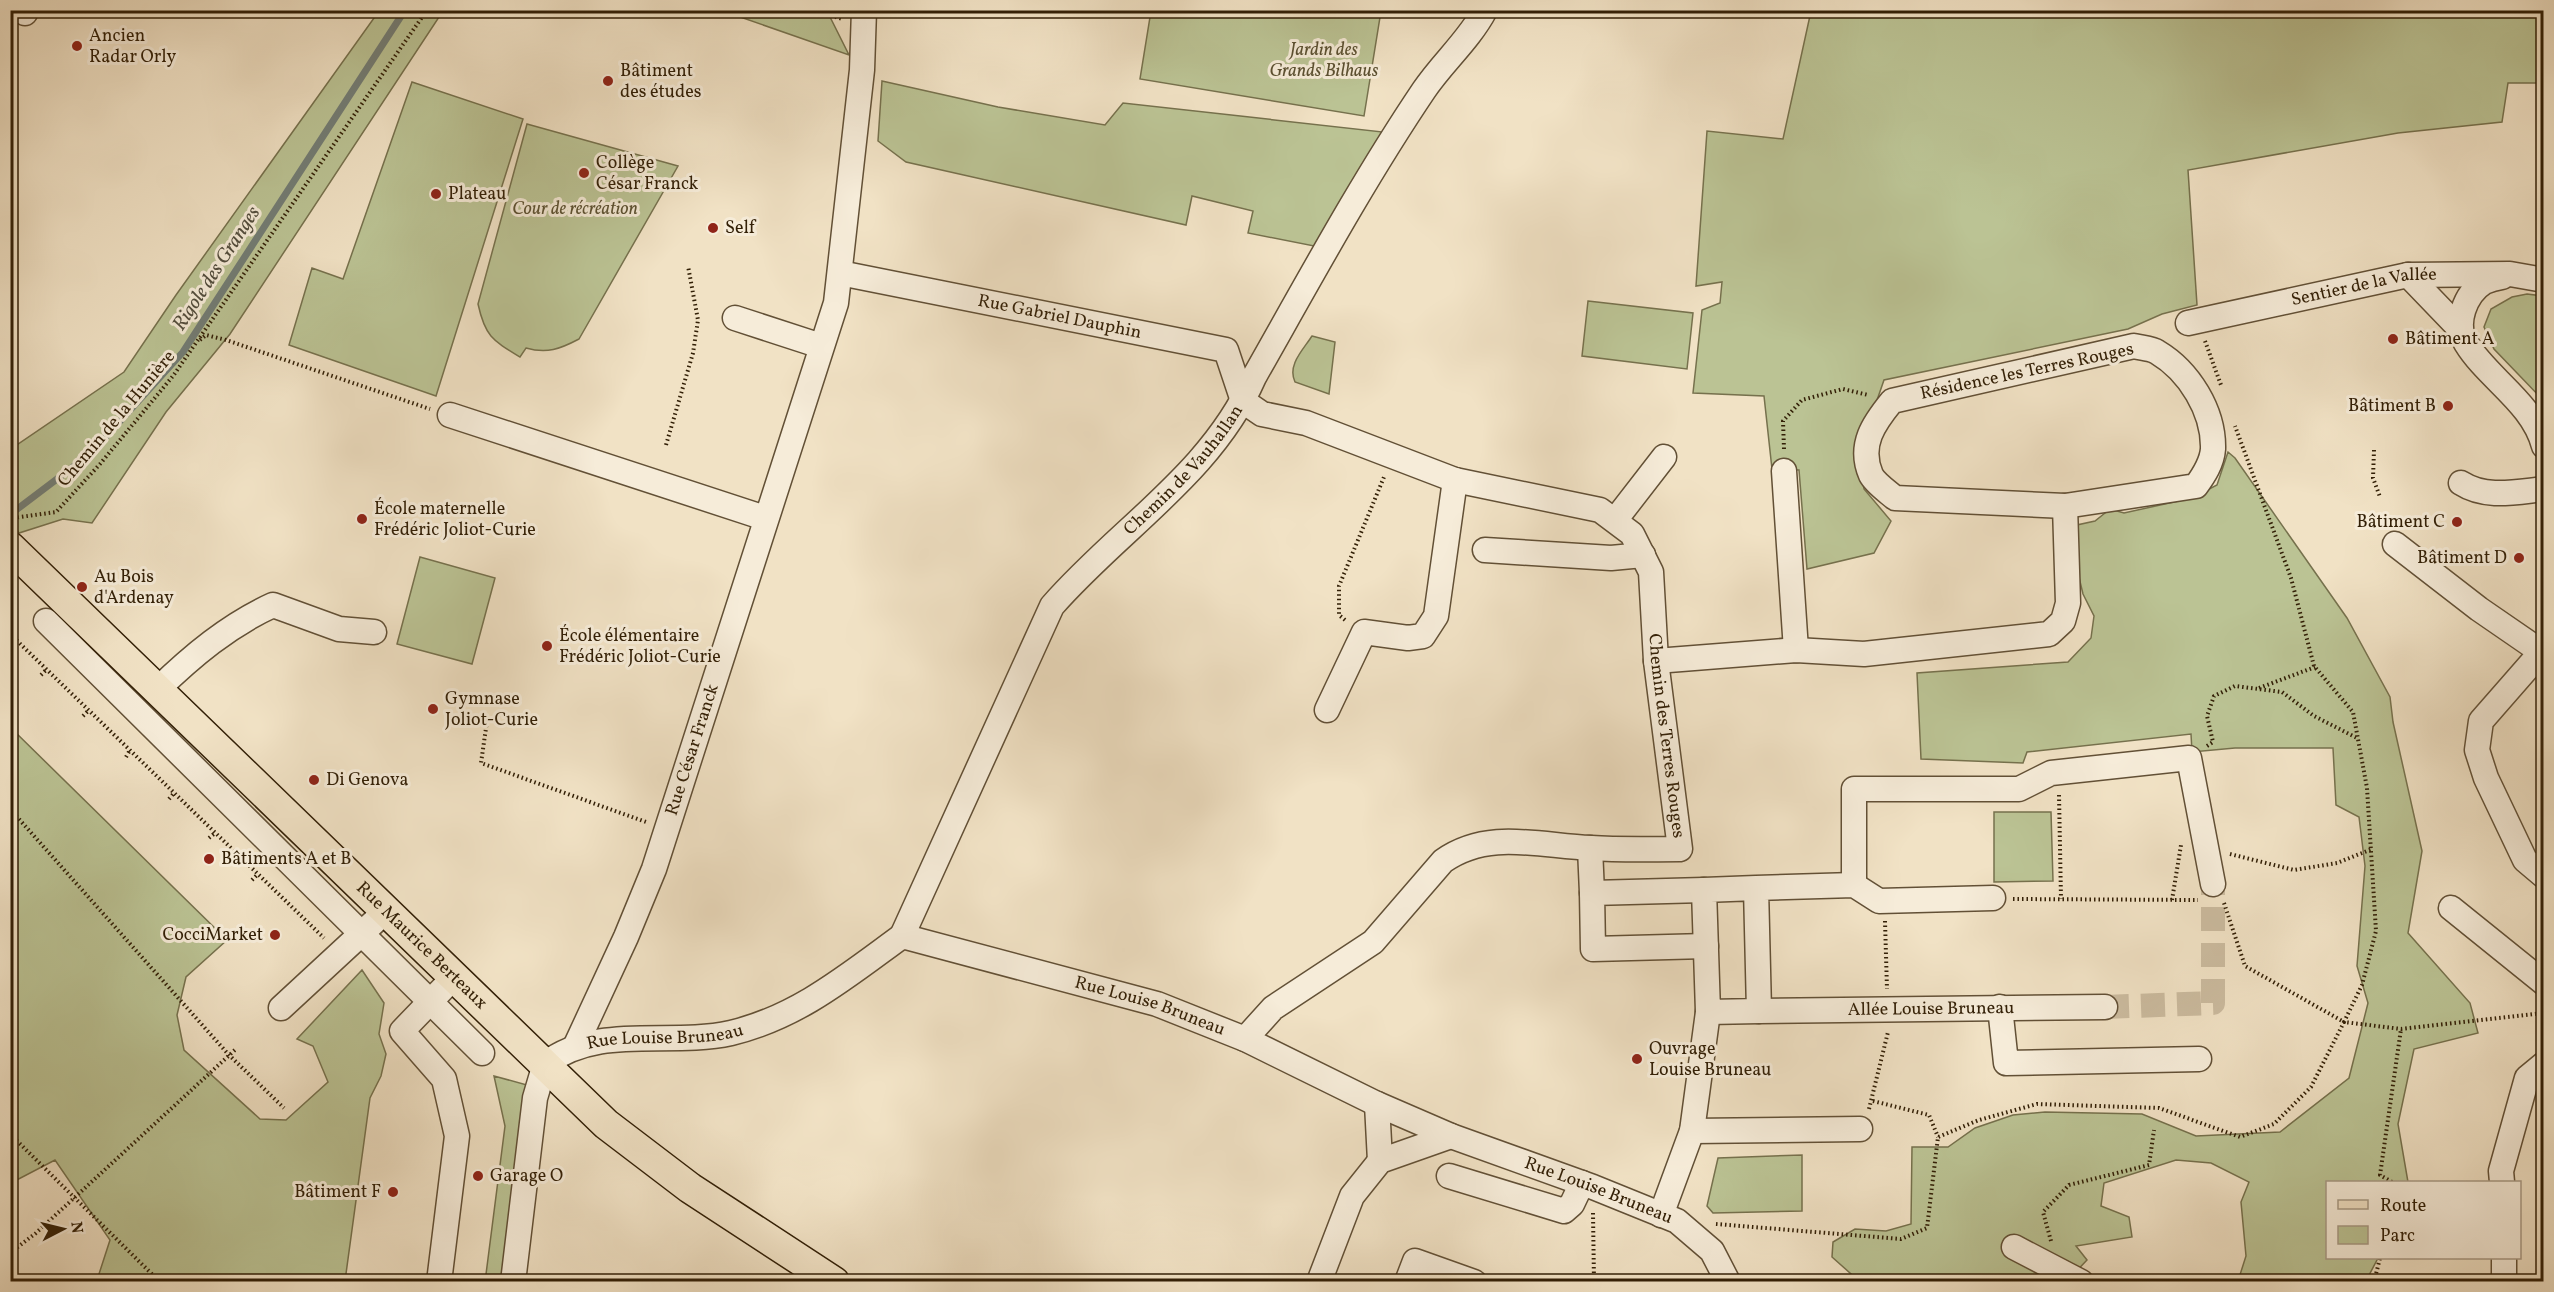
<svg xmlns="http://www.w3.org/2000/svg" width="2554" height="1292" viewBox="0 0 2554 1292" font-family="Vollkorn,serif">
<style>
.green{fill:#bbc394;stroke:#76714d;stroke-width:1.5}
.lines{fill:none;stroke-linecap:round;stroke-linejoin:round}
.stream{stroke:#737d75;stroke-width:7}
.minor-tunnel{stroke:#cbbb9f;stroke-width:24;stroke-dasharray:24 12;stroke-linecap:butt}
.minor-casing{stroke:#625036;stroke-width:27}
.major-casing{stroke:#321f06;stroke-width:33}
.path{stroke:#321f06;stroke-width:4;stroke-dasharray:1.5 3;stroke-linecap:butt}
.minor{stroke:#f6ecd9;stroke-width:24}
.major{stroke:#f1e2c5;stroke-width:30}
.poi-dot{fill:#8f2418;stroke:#f6ecd9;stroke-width:2}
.labels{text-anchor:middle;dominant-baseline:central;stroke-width:6;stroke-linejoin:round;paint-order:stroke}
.poi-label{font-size:18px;fill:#321f06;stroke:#f6ecd9;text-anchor:start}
.park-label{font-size:18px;font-style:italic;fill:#5b5031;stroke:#f6ecd9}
.street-label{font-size:18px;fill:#321f06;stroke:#f6ecd9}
.water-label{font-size:20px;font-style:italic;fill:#534e3e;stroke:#f6ecd9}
</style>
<rect width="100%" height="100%" fill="#f1e2c5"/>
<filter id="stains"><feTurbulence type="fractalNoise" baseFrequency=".00333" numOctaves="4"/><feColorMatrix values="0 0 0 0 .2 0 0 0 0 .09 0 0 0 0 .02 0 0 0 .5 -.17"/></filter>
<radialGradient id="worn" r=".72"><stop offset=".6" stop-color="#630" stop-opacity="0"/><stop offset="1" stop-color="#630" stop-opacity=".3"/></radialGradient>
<path class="green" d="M379 11H443L230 334 166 412 92 523 63 519 19 533 11 519V449L124 372 176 295Z
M723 11H827L849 55Z
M1151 11H1381L1364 116 1140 79Z
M1811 11H2543V83H2508L2502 122 2398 133 2188 170 2197 305 2162 314 2128 329 1884 380 1875 406 1858 440 1864 489 1891 521 1874 553 1807 569 1799 470 1772 469 1764 396 1693 393 1702 310 1720 303 1722 282 1696 286 1707 131 1783 139Z
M882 81 998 107 1105 125 1123 103 1383 132 1314 246 1248 233 1253 211 1192 196 1186 225 906 162 878 141Z
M412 82 523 119 436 396 289 345 312 268 343 279Z
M527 124 678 166 579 339C560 349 547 354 526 348L520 357C492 340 485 336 478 304Z
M2527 294 2543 296V400L2494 349 2484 327 2491 309 2512 297Z
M1588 301 1693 313 1687 369 1582 356Z
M1312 336 1335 342 1329 394 1295 382C1287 365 1303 350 1312 336Z
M2228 452 2235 458 2347 618 2390 697 2393 722 2422 851 2408 933 2470 1003 2478 1033 2414 1049 2398 1124 2408 1182H2328V1258H2378L2366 1281H2238L2246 1256 2241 1202 2249 1182 2211 1163 2176 1160 2104 1183 2101 1206 2129 1217 2132 1237 2076 1246 2087 1260 2067 1281H1859L1832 1257 1833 1242 1855 1229 1886 1231 1911 1224 1912 1147H1948L1975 1128 2013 1115 2045 1112 2142 1114 2196 1136 2280 1132 2349 1078 2368 1003 2357 966 2365 866 2359 817 2336 805 2333 748H2235L2192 752 2191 734 2027 752 2023 763 1921 759 1917 673 2068 662 2091 638 2094 616 2083 594 2071 544 2077 525 2095 521 2110 509 2124 513 2192 498 2217 485Z
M420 557 495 578 472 664 397 644Z
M11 728 227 940 186 977 177 1015 184 1050 260 1119 286 1120 328 1082 313 1046 297 1039 362 970 384 1003 379 1034 386 1054 381 1076 370 1098 345 1281H101L99 1274 110 1240 55 1160 11 1183Z
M1994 812H2051L2053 881 1994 882Z
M494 1076 527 1085 505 1281 485 1282 505 1126Z
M1802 1155V1211L1713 1213 1707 1206 1718 1158Z"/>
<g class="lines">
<path class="stream" d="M16 510 90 454 183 352 405 10"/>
<path class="minor-tunnel" d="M2105 1007 2213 1003V884"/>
<defs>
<g id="minor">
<path d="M22 10 25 13"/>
<path id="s1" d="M840 273 1226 350 1243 401 1262 414 1306 423 1455 480 1600 510 1632 534 1651 572 1656 661 1680 849C1650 849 1621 850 1591 848 1540 846 1488 829 1443 861L1373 942 1273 1008 1245 1039"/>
<path d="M2408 275 2459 328"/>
<path d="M2502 277C2496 278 2489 280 2484 282 2465 294 2454 324 2466 343 2488 379 2533 403 2544 446"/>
<path d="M735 318 821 346"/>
<path id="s2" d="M2188 323 2408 275 2510 274 2544 280"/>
<path d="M2134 346C2141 348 2151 348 2157 352 2189 371 2214 411 2213 449 2212 463 2204 475 2196 486L2065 506 1895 498C1888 492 1875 483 1871 475 1858 445 1874 423 1892 401Z"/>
<path d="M450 415 765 518"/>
<path d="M1784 471 1796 650"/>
<path d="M2461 483C2486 499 2515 492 2544 489"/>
<path d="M1616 519 1664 457"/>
<path d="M2395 544 2479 609 2540 651"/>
<path d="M1485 550 1611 558 1643 555"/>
<path d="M46 621 482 1053"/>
<path d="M2544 649 2481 721 2477 750 2486 778 2525 860 2544 876"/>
<path d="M1656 661 1796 650 1864 654 2049 634 2063 621 2068 603 2065 506"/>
<path d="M157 690C192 656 229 625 273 605L339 629 374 632"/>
<path d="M1327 710 1364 632 1408 638 1423 636 1436 616 1455 480"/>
<path d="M1590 848 1592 893"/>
<path d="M1854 885V789H2019L2051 773 2189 758 2213 884"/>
<path d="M1756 888 1704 890 1708 1012 1759 1011 1756 888 1854 885 1879 901 1993 898"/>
<path d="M1704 890 1592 893 1593 949 1706 946"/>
<path d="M2451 908 2544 983"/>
<path id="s3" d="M902 936 1052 606C1119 529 1212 473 1254 377 1309 280 1362 182 1424 90 1443 62 1469 40 1485 10"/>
<path d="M2000 1007 2006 1063 2199 1059"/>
<path d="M281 1008 374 922"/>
<path id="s4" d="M1759 1011 2105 1007"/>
<path id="s5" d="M575 1047 626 937 654 869 836 303 862 70 864 10"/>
<path d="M1377 1104 1380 1161"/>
<path d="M1692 1131 1860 1129"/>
<path d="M1449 1176 1564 1211 1572 1204 1582 1183"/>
<path d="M2502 1182 2501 1171 2527 1078 2544 1064"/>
<path d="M1661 1215 1692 1131 1708 1012"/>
<path d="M2014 1247 2081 1282"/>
<path d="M2504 1258V1282"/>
<path d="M439 1282 457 1136 444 1079 402 1031 455 976"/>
<path id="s6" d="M513 1282 535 1098 545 1064C600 1023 668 1047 731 1033 798 1017 847 976 902 936L1157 1004 1245 1039 1377 1104 1451 1136 1593 1187 1677 1221 1712 1251 1728 1282"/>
<path d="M1319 1282 1352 1196 1380 1161 1451 1136"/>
<path d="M1407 1282 1415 1261 1474 1282"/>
</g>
<g id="major">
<path id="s7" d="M10 547 606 1124 690 1188 834 1282"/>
</g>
</defs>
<use href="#minor" class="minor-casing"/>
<use href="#major" class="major-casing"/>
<path class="path" d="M809 10 843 19
M200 340 206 335 226 340 430 409
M2205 341 2221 385
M666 445 693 353 698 320 688 266
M1784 449 1783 421 1802 400 1843 389 1868 395
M2374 450 2373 478 2380 497
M13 518 56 512 100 464 173 376 427 10
M1345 620 1339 615V586L1384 477
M10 634 324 938
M41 675 47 669
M2259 688 2315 667
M83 716 89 710
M487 721 481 763 646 822
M2207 746 2213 742 2207 716 2214 696 2235 686 2282 692 2314 716 2357 738
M126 757 130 750
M2059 795 2061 899
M169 799 174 793
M10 809 229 1055 284 1108
M209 838 215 833
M2230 854 2294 870 2337 863 2372 849
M252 880 258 874
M2013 899 2198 900
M2172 900 2181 845
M2224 903 2245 966 2344 1022 2362 985 2376 931 2367 788 2353 712 2314 666 2291 578 2235 426
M1885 921 1887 989
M1873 1101 1929 1115 1938 1137
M1869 1109 1888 1032
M10 1134 160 1282
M2392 1182 2380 1175 2401 1029
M1593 1213 1594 1282
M1716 1224 1901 1239 1927 1228 1938 1137 1979 1120 2037 1104 2159 1108 2240 1137 2274 1124 2311 1087 2344 1022 2401 1029 2544 1013
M2051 1241 2043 1212 2069 1185 2149 1165 2154 1130
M10 1253 36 1233 236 1049
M2374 1282 2380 1258"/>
<use href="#minor" class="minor"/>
<use href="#major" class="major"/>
</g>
<g class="poi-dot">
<circle cx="77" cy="46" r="6"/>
<circle cx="608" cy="81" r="6"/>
<circle cx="584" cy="173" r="6"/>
<circle cx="436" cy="194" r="6"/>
<circle cx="713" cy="228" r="6"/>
<circle cx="2393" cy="339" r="6"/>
<circle cx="2448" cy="406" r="6"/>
<circle cx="362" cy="519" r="6"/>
<circle cx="2457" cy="522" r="6"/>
<circle cx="2519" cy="558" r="6"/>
<circle cx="82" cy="587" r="6"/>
<circle cx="547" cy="646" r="6"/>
<circle cx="433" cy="709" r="6"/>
<circle cx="314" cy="780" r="6"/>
<circle cx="209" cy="859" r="6"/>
<circle cx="275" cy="935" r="6"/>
<circle cx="1637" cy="1059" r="6"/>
<circle cx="478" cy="1176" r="6"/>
<circle cx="393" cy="1192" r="6"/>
</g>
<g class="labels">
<g class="poi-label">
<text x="89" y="36">Ancien<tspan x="89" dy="21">Radar Orly</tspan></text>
<text x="620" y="71">Bâtiment<tspan x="620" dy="21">des études</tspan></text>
<text x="596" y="163">Collège<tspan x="596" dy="21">César Franck</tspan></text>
<text x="448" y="194">Plateau</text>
<text x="725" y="228">Self</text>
<text x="2405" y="339">Bâtiment A</text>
<text x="2436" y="406" text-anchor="end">Bâtiment B</text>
<text x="374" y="509">École maternelle<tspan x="374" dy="21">Frédéric Joliot-Curie</tspan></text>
<text x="2445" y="522" text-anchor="end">Bâtiment C</text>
<text x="2507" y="558" text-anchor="end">Bâtiment D</text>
<text x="94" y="577">Au Bois<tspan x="94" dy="21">d'Ardenay</tspan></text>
<text x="559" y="636">École élémentaire<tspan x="559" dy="21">Frédéric Joliot-Curie</tspan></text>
<text x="445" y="699">Gymnase<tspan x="445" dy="21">Joliot-Curie</tspan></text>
<text x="326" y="780">Di Genova</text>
<text x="221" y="859">Bâtiments A et B</text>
<text x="263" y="935" text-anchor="end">CocciMarket</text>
<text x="1649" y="1049">Ouvrage<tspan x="1649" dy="21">Louise Bruneau</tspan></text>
<text x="490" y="1176">Garage O</text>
<text x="381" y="1192" text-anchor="end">Bâtiment F</text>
</g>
<g class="park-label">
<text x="1324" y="50">Jardin des<tspan x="1324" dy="21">Grands Bilhaus</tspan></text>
<text x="575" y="209">Cour de récréation</text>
</g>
<g class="street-label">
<text stroke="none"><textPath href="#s2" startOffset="180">Sentier de la Vallée</textPath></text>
<text stroke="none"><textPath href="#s1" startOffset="224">Rue Gabriel Dauphin</textPath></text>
<text transform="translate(2027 372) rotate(-12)">Résidence les Terres Rouges</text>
<text transform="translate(117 419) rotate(-50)">Chemin de la Hunière</text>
<text stroke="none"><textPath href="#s3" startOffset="552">Chemin de Vauhallan</textPath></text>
<text stroke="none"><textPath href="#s1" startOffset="1070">Chemin des Terres Rouges</textPath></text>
<text stroke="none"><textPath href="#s5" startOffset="320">Rue César Franck</textPath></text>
<text stroke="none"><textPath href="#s7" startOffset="573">Rue Maurice Berteaux</textPath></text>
<text stroke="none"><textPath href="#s6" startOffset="868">Rue Louise Bruneau</textPath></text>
<text stroke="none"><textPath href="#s4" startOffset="172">Allée Louise Bruneau</textPath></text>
<text stroke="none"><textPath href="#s6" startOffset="346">Rue Louise Bruneau</textPath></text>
<text stroke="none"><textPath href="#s6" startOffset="1354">Rue Louise Bruneau</textPath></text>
</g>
<g class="water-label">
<text transform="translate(217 269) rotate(-57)">Rigole des Granges</text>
</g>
</g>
<rect width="2554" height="1292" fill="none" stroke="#f1e2c5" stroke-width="36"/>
<rect x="12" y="12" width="2530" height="1268" fill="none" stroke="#321f06" stroke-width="3"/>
<rect x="18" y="18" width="2518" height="1256" fill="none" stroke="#321f06" stroke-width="1.5"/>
<rect x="2326" y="1181" width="195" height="78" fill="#f6ecd9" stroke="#a89a85" stroke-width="1.5"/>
<rect x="2338" y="1200" width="30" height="9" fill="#f1e2c5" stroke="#a89a85" stroke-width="1.5"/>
<text x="2380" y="1211" font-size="18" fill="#321f06">Route</text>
<rect x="2338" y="1226" width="30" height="18" fill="#bbc394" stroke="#a89a85" stroke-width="1.5"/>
<text x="2380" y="1241" font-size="18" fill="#321f06">Parc</text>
<g transform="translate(63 1229) rotate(83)" stroke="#f6ecd9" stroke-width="4.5" paint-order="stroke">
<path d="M0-4.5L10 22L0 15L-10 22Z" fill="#321f06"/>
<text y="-9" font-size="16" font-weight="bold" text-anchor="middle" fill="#321f06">N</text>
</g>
<rect width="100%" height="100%" filter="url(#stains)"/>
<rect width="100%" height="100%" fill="url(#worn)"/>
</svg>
